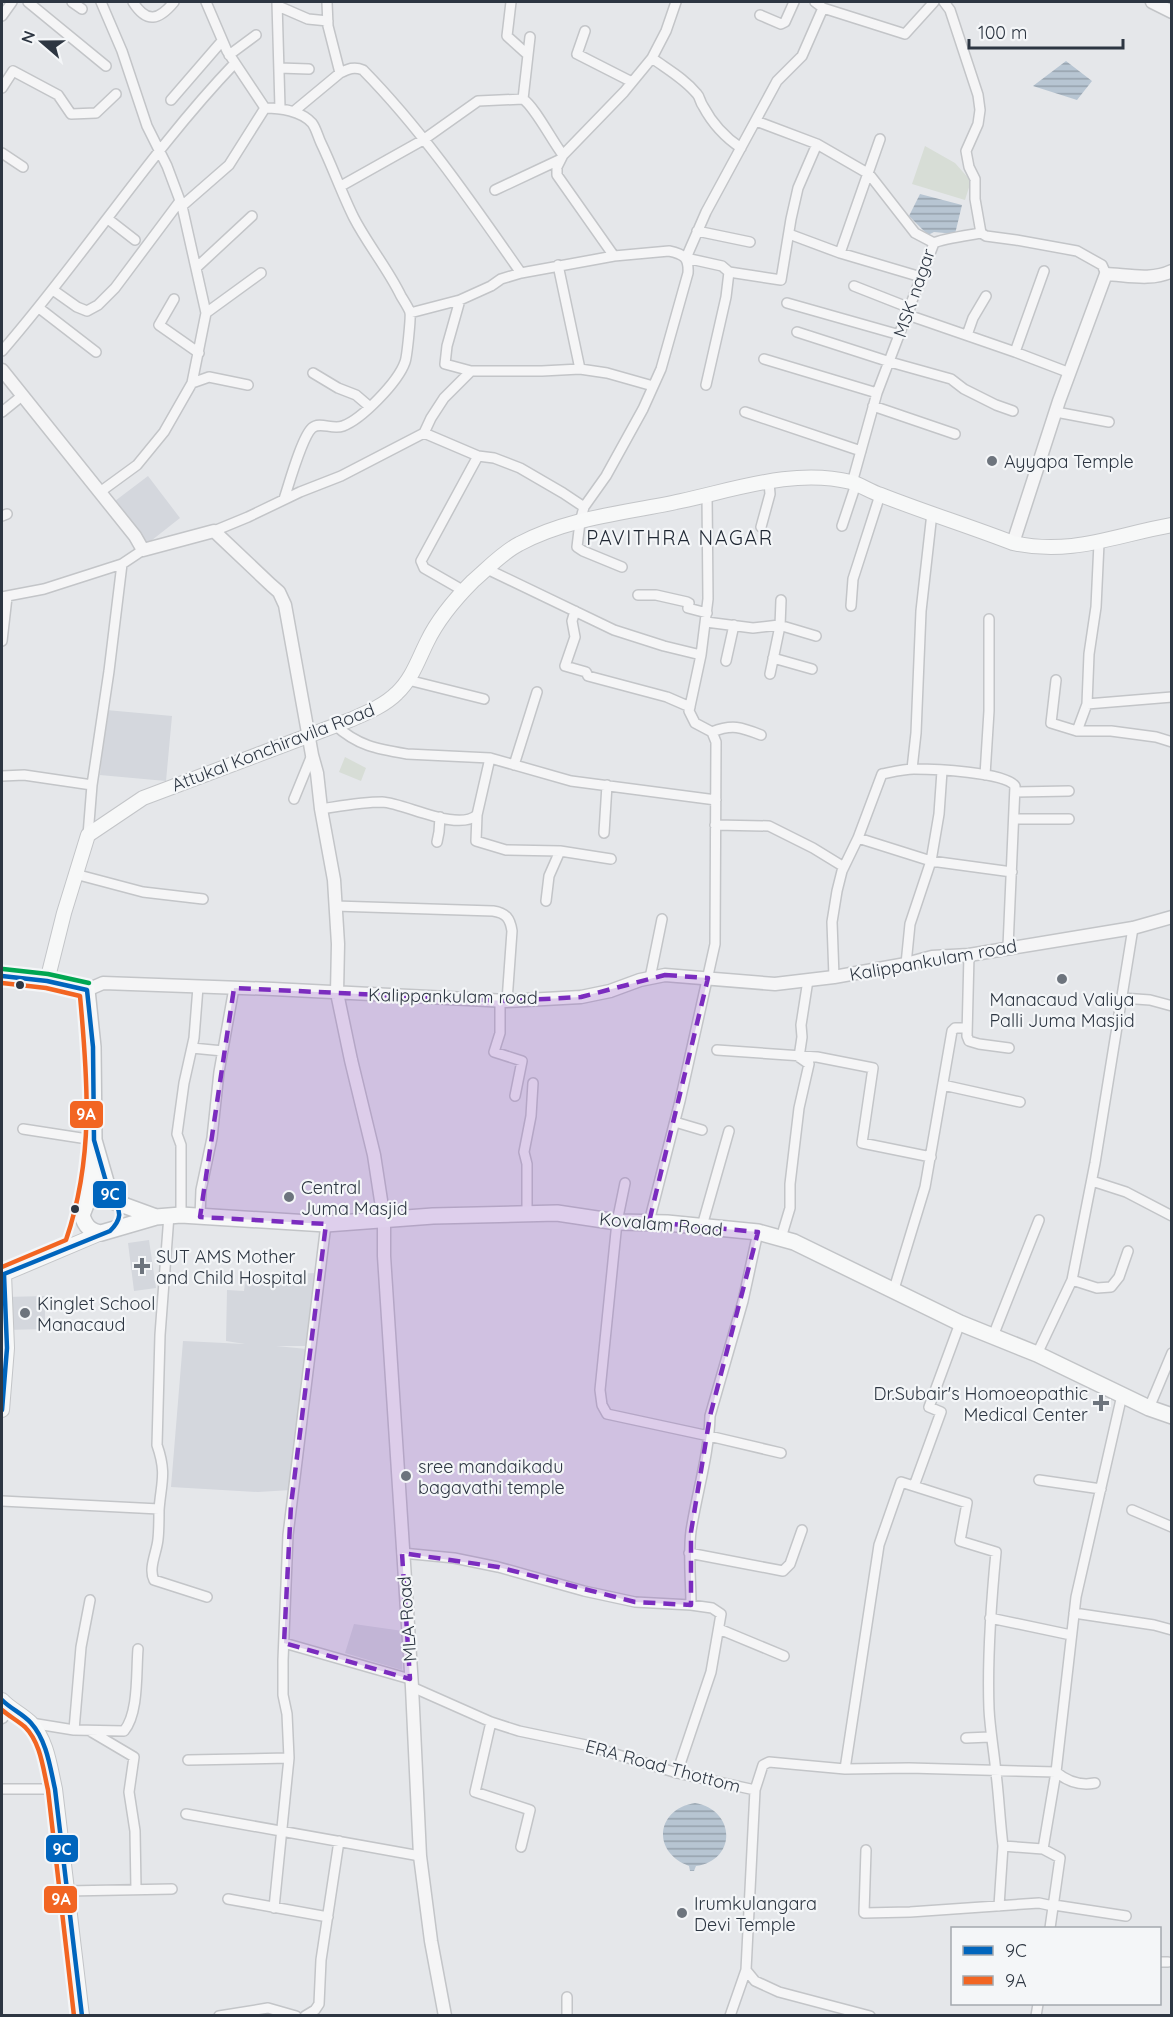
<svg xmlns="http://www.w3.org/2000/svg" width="1173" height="2017" viewBox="0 0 1173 2017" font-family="Quicksand,sans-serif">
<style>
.built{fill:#d4d7dd}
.park{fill:#d7ddd6}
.water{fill:url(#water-rules)}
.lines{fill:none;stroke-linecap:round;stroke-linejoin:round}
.minor-casing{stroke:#c3c5c8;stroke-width:12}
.tertiary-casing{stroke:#c3c5c8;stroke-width:15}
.secondary-casing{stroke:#c3c5c8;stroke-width:16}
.primary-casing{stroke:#c2c4c7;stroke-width:18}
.minor{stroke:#f5f5f6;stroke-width:9}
.tertiary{stroke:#f5f5f6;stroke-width:12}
.secondary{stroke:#f7f8f8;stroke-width:14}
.primary{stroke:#f7f8f8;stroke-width:15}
.bus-1-casing{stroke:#f4f6f8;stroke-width:9}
.bus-2-casing{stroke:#f4f6f8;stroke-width:9}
.bus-3-casing{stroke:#f4f6f8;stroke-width:9}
.bus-1{stroke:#0065bd;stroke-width:4.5}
.bus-2{stroke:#f26522;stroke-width:4.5}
.bus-3{stroke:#00a651;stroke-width:4.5}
.marked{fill:#7b2cbf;fill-opacity:0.2;stroke:#7b2cbf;stroke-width:4.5;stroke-dasharray:12 8;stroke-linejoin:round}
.poi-dot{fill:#6d747d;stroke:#f4f6f8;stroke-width:2}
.bus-dot{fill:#2d3642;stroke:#f4f6f8;stroke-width:2}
.labels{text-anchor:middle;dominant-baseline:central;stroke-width:4.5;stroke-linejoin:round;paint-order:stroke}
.street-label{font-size:18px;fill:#2d3642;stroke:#f4f6f8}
.poi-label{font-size:18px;fill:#2d3642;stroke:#f4f6f8;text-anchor:start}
.neighbourhood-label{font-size:20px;letter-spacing:1.5px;fill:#1f2733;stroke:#f4f6f8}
.line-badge{stroke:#f4f6f8;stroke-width:2}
.badge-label{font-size:16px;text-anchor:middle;font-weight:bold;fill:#fff}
</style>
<defs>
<pattern id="water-rules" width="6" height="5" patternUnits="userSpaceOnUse" patternTransform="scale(1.5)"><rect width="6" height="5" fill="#b7c5d2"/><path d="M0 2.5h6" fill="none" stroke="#95a1ac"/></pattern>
</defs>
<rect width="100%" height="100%" fill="#e5e7ea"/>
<path class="built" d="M148 476 180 518 147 544 115 501Z
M106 710 172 716 166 781 100 775Z
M149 1240 156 1288 134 1291 128 1243Z
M319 1273 309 1346H276L307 1349 291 1490 258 1492 171 1487 183 1341 245 1344 226 1341 227 1290 244 1291 246 1275Z
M45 1296V1329L6 1330V1297Z
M354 1624 403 1631 402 1670 345 1653Z"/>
<path class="park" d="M925 146 955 163 971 181 965 200 912 184Z
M345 757 366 768 361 781 339 772Z"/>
<path class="water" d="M1066 61 1092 81 1077 100 1033 86Z
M920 194 962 205 955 234 934 232 928 235 909 216Z
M695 1803C736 1810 737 1860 696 1866L694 1871H690L689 1866C651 1852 656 1809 695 1803Z"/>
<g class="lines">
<defs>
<path id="minor" d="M28 2 106 66
M72 2 82 9
M133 2C147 24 159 20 174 2
M206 2 227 51 265 108
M277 2 280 108
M327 2 328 26 340 73
M511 2 507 36 528 55
M815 2 823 8 905 34 934 2
M944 2 950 10 978 95 980 110 978 124 966 151 969 167 975 179V199L981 233 986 236 1016 240 1077 251 1102 265 1106 274
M278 6 308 19 328 21
M760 15 781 24 785 22 794 2
M2 16 12 2
M585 31 577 54 632 82
M229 55 256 35
M652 58C667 69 685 79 697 94 700 97 700 102 703 106 712 123 726 138 741 148
M279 68 309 69
M2 88 13 71 58 95 71 114 96 113 116 94
M523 99 530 37
M171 100 222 41
M293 112 340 73C348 69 354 66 363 70 423 131 472 203 521 273
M756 121 817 144 869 174 915 233 934 243 877 393 852 483
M817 144 798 188 791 219 781 280 729 272 722 266 686 258 706 212 777 81 802 56 823 8
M2 153 23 167
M341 186 423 140 478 101 523 99C535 107 552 141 563 155
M495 190 559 160
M182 206 229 165 265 108C280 108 301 111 312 123 316 128 318 137 321 143 333 168 342 194 354 218 368 245 388 269 401 296 404 301 408 307 410 312 411 317 407 357 405 362 398 382 362 419 343 426 332 430 320 421 312 428 302 437 289 484 284 499
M108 219 135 240
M697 231 750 242
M789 234 840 253 921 277
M934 243C941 239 970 235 981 233
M840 253 880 139
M614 256 557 175V167L563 155 624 92 652 58 666 31 676 2
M558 265 580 369
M196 268 252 216
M854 286 910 308
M53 290 77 307 87 311 98 305 115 288 180 201
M174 299 159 325 199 353
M460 300 447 346 445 364 471 371
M787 303 900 335
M39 308 96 352
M206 313 261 273
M410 313 460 300 491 286 501 279 521 273 614 256 669 251C684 254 689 258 688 273L661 369 643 409 606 476 584 507 580 522 577 547 583 551 622 567
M908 315 1015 352 1070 373
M797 332 890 362 951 379 964 389 996 405 1013 411
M967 335 973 318 986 296
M2 351C83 258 150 152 235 63
M1015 352 1044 271
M764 359 877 393
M313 373 338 388 356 395 370 407
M192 383 209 377 248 385
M706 385 726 297 729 272
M873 406 955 434
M2 412 23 395
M745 412 861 451
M1056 412 1109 422
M424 433 478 456 494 458 520 468 563 493 584 507
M100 492 137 465 164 432 192 383 206 313 182 206 167 166 147 126 122 51 101 2
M2 516 7 514
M842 526 856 484
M761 527 770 494 769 482
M214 531 248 517 300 492 341 476 424 433 431 418 444 398 471 371H542L580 369 607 373 653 386
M1099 543 1096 607 1089 654 1087 704 1172 697
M487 569 614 630 664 646 701 655
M464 591 424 568 421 561 478 456
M638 595H656L687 602 689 603 688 608 707 613
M2 597 44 589 122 564
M851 606 853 579 880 495
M575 611 572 621 575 637 565 666 586 672 588 676 667 697 690 707
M706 622 753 628 779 625 816 636
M2 641 7 597
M773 658 812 669
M726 661 734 625
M770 674 780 626 781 600
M408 680 484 699
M1056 680 1051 723 1077 731H1111L1156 737 1172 742
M335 725C358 746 377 749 407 754L490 758 571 781 716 800
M1077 731 1087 704
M712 732C732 724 741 727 761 735
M514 765 537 692
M912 769 916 733 921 611 932 513
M985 775 989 711V619
M2 776 24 775 92 785
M1015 792 1069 791
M294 799 312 755
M321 809C341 806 362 802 382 802 405 803 457 832 477 815L490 758
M477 815 476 841 506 850 560 851 611 859
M1015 819H1069
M715 825 769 826 813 848 844 867
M604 833 607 785
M88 835 92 785 109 671 122 564 143 550
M858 838 931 861 1012 872
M437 842 439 832 440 817
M75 874 143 892 203 899
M546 901 549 876 560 851
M335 906 493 911C506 913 510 918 512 931L507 1001
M969 955 967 1036 969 1041 979 1044 1009 1048
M906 964 910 924 931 861 939 814 942 771
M834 977 832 922 837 891 842 871 858 838 882 774C892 772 904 769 914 769 933 769 1005 772 1015 786L1008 947
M650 978 662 919
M1122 998 1150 1000 1172 1006
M500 1001V1033L494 1052 522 1061 515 1096
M192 1048 223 1051
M717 1050 817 1057 873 1068 862 1143 931 1157
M943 1085 1020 1102
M675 1122 702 1130
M23 1129 94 1140
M1092 1181 1126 1192 1172 1216
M625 1183 617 1222 600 1390 602 1405 607 1414 709 1436 781 1453
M527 1213V1164L524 1152 531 1116 533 1083
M169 1215 160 1335 157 1445C167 1474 161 1483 159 1510 159 1520 159 1530 158 1539 157 1552 148 1568 154 1580L207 1597
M181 1215V1145L177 1134 184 1083 194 1038 198 987
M200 1217 201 1190 212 1138 219 1072 234 988
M649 1222 680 1101 715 944 716 742 712 732 695 723 689 711 701 655 708 599 707 495
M702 1226 729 1131
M781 1238 790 1208V1184L799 1108 809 1064 799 1057 802 1037 801 1025 808 980
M1072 1280 1097 1288 1111 1287 1119 1277 1128 1251
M894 1289 925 1187 952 1031 955 1028H966
M993 1336 1039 1220
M1037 1354 1072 1280 1095 1163 1133 928
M1149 1408 1172 1353
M1039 1480 1101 1489
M914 1486 941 1412 929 1407 960 1323
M2 1501 159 1509
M1132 1510 1172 1527
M402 1553 454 1558 498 1567 584 1591 635 1602 691 1605
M689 1553 783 1571 790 1564 802 1530
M1074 1613 1154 1625 1172 1630
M990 1618 1071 1635
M719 1629 784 1656
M284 1643 410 1679
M412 1687 491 1722 519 1731 586 1745 677 1773 755 1790 746 1970 755 1981 779 1992 870 2016
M491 1722 475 1792 530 1810 521 1847
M31 1723 74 1730 124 1731C139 1713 136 1672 138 1649
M74 1730 81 1647 90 1600
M90 1731 134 1757 129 1792 135 1831 136 1889
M966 1738 990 1737
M188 1760 289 1758
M845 1769 879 1545 901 1482 967 1503 960 1541 996 1552C991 1604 987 1656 989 1709 990 1730 994 1751 996 1773 999 1797 1000 1822 1003 1846L1043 1849 1060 1858 1050 1928
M677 1773 711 1672 721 1614 712 1608 691 1605C691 1581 688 1555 691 1531 697 1492 709 1455 710 1416L743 1301 758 1232
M2 1789H55
M755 1790 763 1765 769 1762 845 1769 909 1768 1056 1772C1068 1782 1080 1786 1095 1783
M186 1814 420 1856
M1043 1849 1056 1772 1076 1597 1122 1395
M866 1850 864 1913 910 1912 1039 1903 1053 1906
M67 1891 172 1889
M228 1899 328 1917
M1054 1905 1126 1916
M999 1906 1003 1846
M274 1908 289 1758 287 1714 283 1695V1660L288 1535 326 1224
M1160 1962H1168
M567 1997V2016
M219 2016 268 2008 296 2016
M305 2016 315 2010 319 2004 321 1960 339 1841
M730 2016 746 1970
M1036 2016 1038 2004"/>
<path id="tertiary" d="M1152 2 1172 12
M2 370 135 536 143 550 214 531 271 585 279 592 285 605 312 755 317 773 321 809 334 880 338 944 337 993 351 1060 374 1155 384 1220V1256L412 1687 420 1856 431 1941 445 2016
M1013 543 1059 401 1106 274C1128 275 1151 281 1172 271
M87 990 103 983 273 989 507 1001 581 997 610 991 640 980 665 975 775 984 834 977 906 964 932 957 969 955 1133 928 1172 917
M2 1717 8 1707"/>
<path id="secondary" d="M47 981 64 913 88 835 143 798 350 720C366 713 384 706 397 693 412 679 418 660 427 642 438 619 455 599 473 581 487 569 503 552 519 544 569 517 627 513 681 501 737 489 795 468 851 482 861 485 871 492 881 495 924 512 969 526 1013 543 1072 556 1115 535 1172 525
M2 1410 7 1348 4 1274 101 1233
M2 1700C10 1709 22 1714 31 1723 47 1740 50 1767 55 1789L82 2016"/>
<path id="primary" d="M2 976 47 981 87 990 93 1047 94 1140 111 1199
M93 1156 92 1176 87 1202 82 1215C85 1226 90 1231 101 1233L156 1217
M115 1202 156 1217 181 1215 326 1224 433 1216 557 1213 617 1222 667 1223 758 1232 794 1242 960 1323 1037 1354 1149 1408 1172 1416"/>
</defs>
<use href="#minor" class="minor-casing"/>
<use href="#tertiary" class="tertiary-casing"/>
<use href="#secondary" class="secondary-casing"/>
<use href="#primary" class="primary-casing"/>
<use href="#minor" class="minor"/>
<use href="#tertiary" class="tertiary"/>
<use href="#secondary" class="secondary"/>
<use href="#primary" class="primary"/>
<defs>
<path id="bus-1" d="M2 976 47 981 87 990 93 1047 94 1140 111 1199C123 1211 121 1220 110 1231L4 1274 7 1348 2 1410
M2 1700C11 1709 23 1714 31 1723 47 1741 50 1767 55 1789L82 2016"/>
<path id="bus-2" d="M2 983 46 988 80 996C88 1082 94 1158 66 1240L2 1267
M2 1710C9 1716 18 1721 25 1727 41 1743 43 1769 48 1790L74 2016"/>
<path id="bus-3" d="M3 969 48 974 89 983"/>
</defs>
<use href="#bus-1" class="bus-1-casing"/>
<use href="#bus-2" class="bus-2-casing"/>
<use href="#bus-3" class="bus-3-casing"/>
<use href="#bus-1" class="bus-1"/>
<use href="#bus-2" class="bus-2"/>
<use href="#bus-3" class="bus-3"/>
</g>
<path class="marked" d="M665 975 708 978 649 1222 758 1232 710 1416 691 1532V1605L635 1602 498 1567 402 1553 410 1679 284 1643 291 1505 326 1224 200 1217 234 988 507 1001 581 997Z"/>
<g class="poi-dot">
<circle cx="992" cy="461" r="6"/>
<circle cx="1062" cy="979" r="6"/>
<circle cx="289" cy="1197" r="6"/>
<path d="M139 1257h6v6h6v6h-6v6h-6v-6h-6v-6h6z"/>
<circle cx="25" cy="1313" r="6"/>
<path d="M1098 1394h6v6h6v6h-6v6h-6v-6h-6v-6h6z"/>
<circle cx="406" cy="1476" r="6"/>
<circle cx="682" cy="1913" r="6"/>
</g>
<g class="bus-dot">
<circle cx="20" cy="985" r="5"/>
<circle cx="75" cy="1209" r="5"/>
</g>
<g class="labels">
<g class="street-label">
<text transform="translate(914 293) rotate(-71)">MSK nagar</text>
<text transform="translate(273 747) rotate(-21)">Attukal Konchiravila Road</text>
<text transform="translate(933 960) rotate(-10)">Kalippankulam road</text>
<text transform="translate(453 996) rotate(1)">Kalippankulam road</text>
<text transform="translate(661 1224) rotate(5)">Kovalam Road</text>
<text transform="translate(407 1619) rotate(-94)">MLA Road</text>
<text transform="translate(663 1766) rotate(15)">ERA Road Thottom</text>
</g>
<g class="poi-label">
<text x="1004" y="461">Ayyapa Temple</text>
<text x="1062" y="999" text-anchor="middle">Manacaud Valiya<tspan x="1062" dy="21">Palli Juma Masjid</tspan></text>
<text x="301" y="1187">Central<tspan x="301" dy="21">Juma Masjid</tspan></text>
<text x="156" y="1256">SUT AMS Mother<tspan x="156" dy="21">and Child Hospital</tspan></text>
<text x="37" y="1303">Kinglet School<tspan x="37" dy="21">Manacaud</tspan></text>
<text x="1088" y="1393" text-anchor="end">Dr.Subair's Homoeopathic<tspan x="1088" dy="21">Medical Center</tspan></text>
<text x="418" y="1466">sree mandaikadu<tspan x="418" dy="21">bagavathi temple</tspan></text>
<text x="694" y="1903">Irumkulangara<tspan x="694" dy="21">Devi Temple</tspan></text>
</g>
<g class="neighbourhood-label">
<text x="680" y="537">PAVITHRA NAGAR</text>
</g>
</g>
<g class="line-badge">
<rect x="69" y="1100" width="35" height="29" rx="6" fill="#f26522"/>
<rect x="92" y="1180" width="35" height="29" rx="6" fill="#0065bd"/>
<rect x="45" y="1834" width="34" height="29" rx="6" fill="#0065bd"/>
<rect x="43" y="1885" width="35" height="29" rx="6" fill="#f26522"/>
</g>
<g class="badge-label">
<text x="86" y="1120">9A</text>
<text x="110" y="1200">9C</text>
<text x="62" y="1855">9C</text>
<text x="61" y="1905">9A</text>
</g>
<rect width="1173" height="2017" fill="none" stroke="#2d3642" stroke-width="6"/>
<rect x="951" y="1927" width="210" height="78" fill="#f4f6f8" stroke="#a4a9af" stroke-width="1.5"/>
<rect x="963" y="1946" width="30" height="9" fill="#0065bd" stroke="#a4a9af" stroke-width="1.5"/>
<text x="1005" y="1957" font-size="18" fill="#2d3642">9C</text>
<rect x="963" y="1976" width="30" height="9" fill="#f26522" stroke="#a4a9af" stroke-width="1.5"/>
<text x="1005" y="1987" font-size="18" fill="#2d3642">9A</text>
<g transform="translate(42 42) rotate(290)" stroke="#f4f6f8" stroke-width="4.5" paint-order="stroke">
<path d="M0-4.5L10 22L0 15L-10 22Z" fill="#2d3642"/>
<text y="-9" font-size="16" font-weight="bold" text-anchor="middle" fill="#2d3642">N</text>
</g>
<path d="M969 39v9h154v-9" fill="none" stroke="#2d3642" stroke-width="3"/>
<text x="978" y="39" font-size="18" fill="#2d3642" stroke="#f4f6f8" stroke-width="4.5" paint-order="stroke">100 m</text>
</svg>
